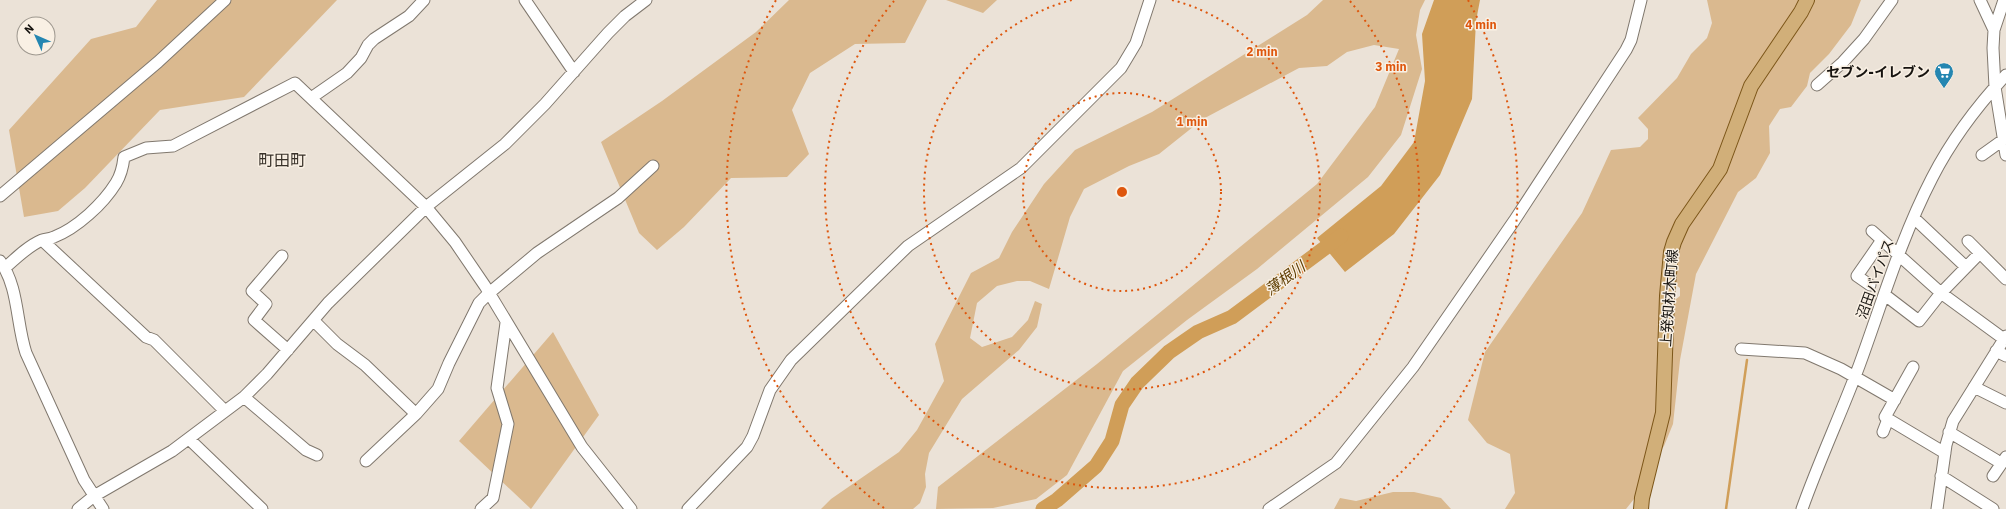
<svg xmlns="http://www.w3.org/2000/svg" width="2006" height="509" viewBox="0 0 2006 509" font-family="'IBM Plex Sans','Noto Sans JP',sans-serif">
<style>
.green{fill:#dab98f}
.water{fill:#d09e58}
.lines{fill:none;stroke-linecap:round;stroke-linejoin:round}
.stream{stroke:#d09e58;stroke-width:2.5}
.river{stroke:#d09e58;stroke-width:15}
.minor-casing{stroke:#80786e;stroke-width:13}
.major-casing{stroke:#7c5619;stroke-width:16}
.minor{stroke:#fff;stroke-width:11}
.major{stroke:#d1af79;stroke-width:14}
.ring{fill:none;stroke:#de560c;stroke-width:2;stroke-dasharray:2 4}
.labels{text-anchor:middle;dominant-baseline:central;stroke-width:3;stroke-linejoin:round;paint-order:stroke}
.poi-label{font-size:14px;font-weight:bold;fill:#16130f;stroke:#f9f0e4;text-anchor:end}
.street-label{font-size:14px;fill:#16130f;stroke:#f9f0e4}
.water-label{font-size:15px;font-style:italic;fill:#5f3e03;stroke:#f9f0e4}
.quarter-label{font-size:16px;fill:#383129;stroke:#f9f0e4}
.centre{fill:#de560c;stroke:#f9f0e4;stroke-width:2}
.ring-label{font-size:12px;text-anchor:middle;font-weight:bold;fill:#de560c;stroke:#f9f0e4;stroke-width:3;stroke-linejoin:round;paint-order:stroke}
</style>
<rect width="100%" height="100%" fill="#ebe2d7"/>
<path class="green" d="M157 0H337L244 97 160 110 85 188 58 211 24 217 9 130 91 39 136 27Z
M789 0H927L905 43 855 44 810 73 792 110 809 154 787 177 731 178 684 227 657 250 639 233 601 142 662 101 756 32Z
M946 0H997L983 13Z
M1323 0H1425L1420 10 1416 35 1422 69 1401 135 1368 177 1257 269 1187 320 1123 371 1067 475 1036 499 993 508 936 509 938 487 1097 364 1317 184 1375 107 1399 49 1374 45 1347 52 1327 66 1299 68 1203 119 1159 154 1129 166 1084 189 1070 217 1049 289 1030 281H1017L997 286 977 303 970 338 982 347 1012 337 1028 320 1035 301 1042 304 1037 327 1019 350 962 399 929 453 925 474 926 487 920 503 913 509H821L831 499 899 452 917 430 944 381 935 344 971 273 999 258 1012 232 1044 184 1075 150 1152 112 1307 15Z
M1707 0H1801L1715 168 1679 218 1667 239 1663 266 1657 405 1638 494 1626 509H1505L1515 493 1510 454 1487 443 1468 420 1485 352 1582 213 1611 150 1640 147 1648 139V129L1638 118 1677 78 1691 54 1707 38 1712 23Z
M1810 0H1861L1851 25 1829 54 1810 73 1807 86 1791 107 1780 109 1769 126 1770 153 1756 178 1738 192 1696 274 1680 360 1673 424 1664 446 1659 453 1671 303 1680 296V288L1672 282 1673 265 1683 229 1749 99Z
M553 332 599 415 531 509 459 441Z
M1393 492H1414L1441 498 1451 509H1334L1340 498 1356 501Z"/>
<path class="water" d="M1434 0H1480L1476 21 1472 99 1440 175 1394 234 1345 272 1317 238 1381 186 1414 142 1425 81 1422 34Z"/>
<g class="lines">
<path class="stream" d="M1726 509 1747 360"/>
<path class="river" d="M1043 509 1057 500 1096 466 1112 441 1122 405 1137 383 1169 352 1198 332 1232 317 1341 236"/>
<defs>
<path id="minor" d="M525 0 574 72
M1980 0 1994 30
M2004 0 1994 30 1993 48 1995 87 2006 155
M1817 85 1843 62 1864 39 1892 0
M311 98 347 73 361 58 368 45 374 39 409 16 424 0
M1982 155 2003 140
M0 196 158 62 225 0
M1914 218 1966 267
M1872 231 1941 293 2004 339
M42 240 146 337 154 340 225 411
M1968 241 2006 279
M282 256 252 291 266 304 254 320 288 350
M0 261C19 287 16 323 26 353L84 480 103 509
M5 268C16 258 28 246 42 240 46 239 50 239 54 237 77 228 103 204 116 183 121 175 123 166 124 157L146 148 173 146 295 83 426 207 455 242 485 286 582 447 631 509
M1870 285 1857 276 1882 240
M1885 295 1919 321 1941 293 1979 254
M314 321 337 344 365 365 416 414 438 389 449 363 479 303 488 294 537 253 618 198 653 166
M1741 349 1805 353 1841 369 1895 400
M1996 351 2006 356
M1974 387 2006 403
M244 397 306 450 317 455
M1888 419 1945 453
M1883 432 1888 419 1885 417 1913 367
M1949 432 1996 460
M189 439 262 509
M366 461 416 414
M1941 476 1993 509
M1993 476 2006 457
M78 509 94 496 172 451 244 397 267 374 328 303 426 207 505 144 545 104 608 33 625 16 646 0
M481 509 493 498 508 424 497 388 506 323
M688 509 747 447 753 436 770 390 791 360 908 246 1021 168 1121 68 1136 43 1150 0
M1269 509 1336 463 1413 367 1514 221 1626 50 1631 40 1641 0
M1802 509C1819 461 1841 414 1859 366 1882 303 1901 238 1932 178 1951 141 1978 105 2006 75
M1937 509 1946 445 1953 421 2006 336"/>
<path id="major" d="M1641 509 1642 498 1663 413 1667 296 1671 252 1674 242 1682 224 1720 169 1751 86 1801 12 1807 0"/>
</defs>
<use href="#minor" class="minor-casing"/>
<use href="#major" class="major-casing"/>
<use href="#minor" class="minor"/>
<use href="#major" class="major"/>
</g>
<g class="ring">
<circle cx="1122" cy="192" r="99"/>
<path d="M1172 0A198 198 0 1 1 1072 0"/>
<path d="M1350 1A297 297 0 1 1 894 1"/>
<path d="M884 508A396 396 0 0 1 776 0M1468 0A396 396 0 0 1 1360 508"/>
</g>
<defs>
<symbol id="supermarket-pin" viewBox="-11 -11 22 30"><path d="M0 17L-7.5 6A9.5 9.5 0 1 1 7.5 6Z" fill="#2486b1" stroke="#f9f0e4"/><path d="M-6-5.5h2.5l.6 2H6L4.5 2H-2.5L-4.4-4H-6ZM-1.5 3.2a1.3 1.3 0 1 0 .1 0ZM3 3.2a1.3 1.3 0 1 0 .1 0Z" fill="#fff"/></symbol>
</defs>
<g fill-rule="evenodd">
<use href="#supermarket-pin" x="1933" y="61" width="22" height="30"/>
</g>
<g class="labels">
<g class="poi-label">
<text x="1930" y="72">セブン-イレブン</text>
</g>
<g class="street-label">
<text transform="translate(1875 279) rotate(-70)">沼田バイパス</text>
<text transform="translate(1669 298) rotate(-86)">上発知材木町線</text>
</g>
<g class="water-label">
<text transform="translate(1285 278) rotate(-36)">薄根川</text>
</g>
<g class="quarter-label">
<text x="282" y="160">町田町</text>
</g>
</g>
<circle cx="1122" cy="192" r="6" class="centre"/>
<g class="ring-label">
<text x="1481" y="29">4 min</text>
<text x="1262" y="56">2 min</text>
<text x="1391" y="71">3 min</text>
<text x="1192" y="126">1 min</text>
</g>
<g transform="translate(36 36) rotate(315)"><circle r="19" fill="#f9f0e4" stroke="#9e988f"/>
<path d="M0-3L7 15L0 10L-7 15Z" fill="#2486b1"/>
<text y="-6" font-size="11" font-weight="bold" text-anchor="middle" fill="#16130f">N</text>
</g>
</svg>
